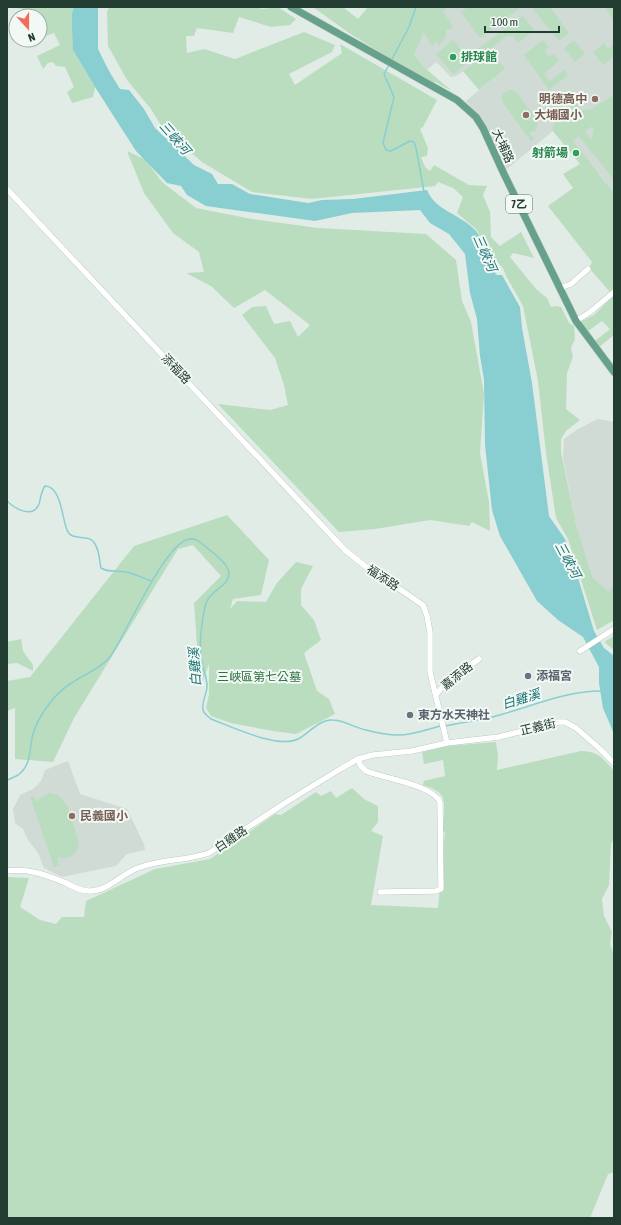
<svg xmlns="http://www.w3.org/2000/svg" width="621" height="1225" viewBox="0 0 621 1225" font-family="'Asap Condensed','Noto Sans TC',sans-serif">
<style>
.built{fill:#cfdbd4}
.green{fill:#baddbf;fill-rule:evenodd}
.water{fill:#89ced0}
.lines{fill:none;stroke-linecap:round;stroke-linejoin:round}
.stream{stroke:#89ced0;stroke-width:1.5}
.minor-casing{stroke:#a4b4ac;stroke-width:6}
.major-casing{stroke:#c1c8c6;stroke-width:8}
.minor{stroke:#fff;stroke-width:5.5}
.major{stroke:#66a18b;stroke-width:7}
.leisure-dot{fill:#2e9e5b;stroke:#f2f8f4;stroke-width:1.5}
.education-dot{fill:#8d6e63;stroke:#f2f8f4;stroke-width:1.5}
.worship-dot{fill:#6b7280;stroke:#f2f8f4;stroke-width:1.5}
.labels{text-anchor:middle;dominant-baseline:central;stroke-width:4;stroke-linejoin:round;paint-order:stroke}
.shield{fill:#f2f8f4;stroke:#60746c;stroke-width:1}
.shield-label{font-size:11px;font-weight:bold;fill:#223c32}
.leisure-label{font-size:12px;font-weight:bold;fill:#27864d;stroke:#f2f8f4;text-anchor:start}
.education-label{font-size:12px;font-weight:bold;fill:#785e54;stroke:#f2f8f4;text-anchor:start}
.street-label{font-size:12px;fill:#223c32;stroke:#f2f8f4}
.worship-label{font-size:12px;font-weight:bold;fill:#5b616d;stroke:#f2f8f4;text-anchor:start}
.park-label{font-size:12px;fill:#2c723f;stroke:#f2f8f4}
.water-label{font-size:13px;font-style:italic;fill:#1c7377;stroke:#f2f8f4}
</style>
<rect width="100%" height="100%" fill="#e1ece6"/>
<path class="built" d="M444 7H604L614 22V43L608 48 614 56V193L599 173 591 177 553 131 507 169 480 119 466 101 505 69 492 53 456 76 451 77 436 62 427 70 414 55 424 33Z
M598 419 614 422V584L609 593 593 578 576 524 563 458 564 439 578 429Z
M68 761 80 794 127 809 144 844 145 850 127 854 116 866 62 877 44 868 38 853 28 840 23 829 15 823 13 809 20 795 33 789 41 781 45 770Z"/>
<path class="green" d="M7 7H74L72 13 73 50 95 87 93 97 72 103 67 92 74 87 65 67 56 66 53 62 48 63 43 69 37 56 60 45 54 33 40 38V16H26L24 9Z
M109 7H261V9L278 7 296 19 290 25 271 27 239 17 233 33 197 28 194 36H186L187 53 204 49 235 59 304 32 335 45 332 52 289 74 295 85 342 53 340 44 437 100 423 127 420 129 428 148 427 156 421 157 425 167 430 171 434 165 469 185 487 186 483 195 490 212 491 237 500 246 521 232 534 258 513 253 510 257 536 289 547 298 551 307 555 306 561 307 569 323 574 326 575 339 571 348 573 357 567 373 566 409 580 420 566 431 561 439V452L576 524 593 578 609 592 614 584V620L597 630 568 539 556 518 546 453 538 381 523 306 506 276 503 268 487 251 477 230 457 213 463 197 453 188 438 182 435 186 312 199 252 192 202 162 162 127 151 109 127 80 108 46 107 12Z
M313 7H343L358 19 368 7H447L443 11 453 27 446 31V37L439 45 436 41 432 46 424 33 414 55 427 70 452 91 435 82 432 85 349 33Z
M468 7H521L480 38 461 12Z
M536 7H550L569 33 559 41 533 9Z
M604 7H614V22Z
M523 16 534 30 518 43 512 35 510 37 508 35 490 49 505 69 479 90 463 71 474 64 469 55Z
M453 40 470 61 453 74 436 54Z
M543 40 549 47 546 49V55L549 56 554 54 559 61 544 74 550 81 564 70 568 75 549 90 524 55Z
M574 40 585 54 575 62 564 48Z
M604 43 608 48 614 43V56L603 65 593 52Z
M570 89 577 98 574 100 581 110H589L614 95V180L579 136 573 141 614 193V288L610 292 589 268 592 262 548 206 573 188 563 174 580 164 553 131C552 120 564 115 571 111L570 102 562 103 563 109 555 113 545 100 551 92 555 97 561 93 562 95ZM592 126 594 129 593 133 592 141 585 131Z
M509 90H512L517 93 538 121 536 130 529 133 534 139 531 141 503 103C500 97 503 92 509 90Z
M127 151 146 160 162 182 196 208 252 219 318 228 426 234 456 260 462 301 471 322 484 394 480 453 489 502 490 531 472 522 469 526 430 520 375 529 339 532 218 404 270 410 288 405 284 385 275 358 242 315 252 307 266 306 274 324 290 321 298 337 310 325 265 290 234 308 211 286 186 273 204 272 199 252 173 233 144 193Z
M614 295V335L599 347 595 341 610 329 602 321 588 331 580 322 594 315Z
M227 515 269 560 261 595 233 599 230 609 237 601 266 602 277 583 296 562 313 566 301 589V605L314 620 321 640 304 653 317 691 329 699 335 714 296 734 273 731 231 723 211 716 206 708 209 694V664L200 688 194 603 221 576 193 545 178 549 74 718 53 762 15 759V708L7 711V681L30 677 134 546Z
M614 636V650L604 642Z
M21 639 23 651 33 665V671L17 663 7 664V642Z
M496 742 498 756 497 770 581 751C598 751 604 759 614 771V838L611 844 609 885 602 899 604 916 612 932 610 944 614 956V1172L608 1174 590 1218H7V877L29 878 20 907 40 920 56 924 62 917H84L86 901 155 869 210 859 275 814 281 815 316 792 321 796 331 791 336 798 352 788 364 799 378 806V822L371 831 383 836 371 905 438 908 445 832 443 831C443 823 446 803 442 796 438 790 429 787 423 785L424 781 445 776 443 760 424 764 422 752 448 746Z
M49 793 58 795 67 805 79 843C78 856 68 860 57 857L59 865 54 867 30 797 34 796 37 802 40 798Z"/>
<path class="water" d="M74 7H98V49L109 71 120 89 129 90 144 109 155 128 194 165 212 174 218 184H232L250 194 308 203 322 200 353 199 427 190C435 210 459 214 474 229 480 234 482 244 485 251 489 257 494 263 499 268L496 270 495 273 497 275H502L520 307 522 328 532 383 549 516 565 539 573 561 594 631 604 648 614 656V734L603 708 599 683V667L583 637 558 620 537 601 500 536 492 510 485 445 484 380 480 356 477 319 470 293 465 254 449 234 430 223 420 210 352 213 315 221 206 206 187 195 181 186 167 183 136 151 95 87 73 50 72 29V13Z"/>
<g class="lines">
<path class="stream" d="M392 59 409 27 416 7
M389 65 384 74 394 97 383 143 386 150 391 151 410 141 414 142 416 148 424 192
M7 501C15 509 33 519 39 504 41 497 41 492 45 486 61 486 62 518 67 530 72 543 89 532 95 544 100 552 99 560 101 568 109 573 117 570 126 572 135 574 143 578 151 581
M445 726C462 722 479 721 496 716 530 707 565 691 601 691
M7 780C11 779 14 777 18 775 32 765 29 748 33 734 36 724 41 715 47 707 53 698 63 688 73 682 85 674 100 669 110 657 126 635 165 541 190 539 197 538 201 543 206 547 213 553 228 563 229 573 229 587 210 590 206 603 202 618 199 642 201 657 202 666 206 675 207 684 208 692 201 702 203 710 204 714 208 716 211 719 232 727 278 749 298 739 308 734 320 719 332 720 344 720 355 728 366 730 377 733 389 735 399 735 413 735 427 729 441 726"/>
<defs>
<path id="minor" d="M7 189 345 550 381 579 401 590 423 605 427 616 430 632V672L447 743
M560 288 571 284 588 269
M576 321 590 312 614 292
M580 651 614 629
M436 695C447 679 464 670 479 659
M358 759 360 765 366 771C383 778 433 785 440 802L441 889 436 891 380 892
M7 871C29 868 46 875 66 883 73 887 81 891 89 891 107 892 121 874 138 868 160 859 186 861 209 853L288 801 342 768 358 759 373 755 412 751 447 743 499 737 558 722H565L576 728 599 748 614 763"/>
<path id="major" d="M291 7 457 100 476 117 483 128 504 174 576 321 614 372"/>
</defs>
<use href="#minor" class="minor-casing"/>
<use href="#major" class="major-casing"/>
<use href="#minor" class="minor"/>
<use href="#major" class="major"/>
</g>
<g class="leisure-dot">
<circle cx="453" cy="57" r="4"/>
<circle cx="576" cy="153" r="4"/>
</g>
<g class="education-dot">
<circle cx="595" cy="99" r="4"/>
<circle cx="526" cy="115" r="4"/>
<circle cx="72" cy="816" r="4"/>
</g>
<g class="worship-dot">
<circle cx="528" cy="676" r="4"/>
<circle cx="410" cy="715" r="4"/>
</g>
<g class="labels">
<rect class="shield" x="506" y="195" width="26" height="18" rx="3"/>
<g class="shield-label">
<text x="519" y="204">7乙</text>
</g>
<g class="leisure-label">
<text x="461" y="57">排球館</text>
<text x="568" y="153" text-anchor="end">射箭場</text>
</g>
<g class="education-label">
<text x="587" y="99" text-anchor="end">明德高中</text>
<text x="534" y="115">大埔國小</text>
<text x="80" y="816">民義國小</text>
</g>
<g class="street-label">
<text transform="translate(503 146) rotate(66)">大埔路</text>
<text transform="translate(176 369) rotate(47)">添福路</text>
<text transform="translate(383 578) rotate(33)">福添路</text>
<text transform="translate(457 676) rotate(-39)">嘉添路</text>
<text transform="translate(538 727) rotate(-13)">正義街</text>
<text transform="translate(231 839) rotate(-34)">白雞路</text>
</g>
<g class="worship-label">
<text x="536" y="676">添福宮</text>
<text x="418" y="715">東方水天神社</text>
</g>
<g class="park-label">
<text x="259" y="677">三峽區第七公墓</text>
</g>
<g class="water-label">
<text transform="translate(175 138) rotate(49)">三峽河</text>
<text transform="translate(485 253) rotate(66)">三峽河</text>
<text transform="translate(568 560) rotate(62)">三峽河</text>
<text transform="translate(195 667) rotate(-94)">白雞溪</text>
<text transform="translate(521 699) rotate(-17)">白雞溪</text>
</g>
</g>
<rect width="621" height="1225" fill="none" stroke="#223c32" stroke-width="16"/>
<g transform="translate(28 28) rotate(159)"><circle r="19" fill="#f2f8f4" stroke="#9fada6"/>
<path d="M0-3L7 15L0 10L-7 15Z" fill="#f06d5a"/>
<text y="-6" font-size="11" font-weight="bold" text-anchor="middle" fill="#223c32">N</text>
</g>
<path d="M485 26v6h74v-6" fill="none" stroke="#223c32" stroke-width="2"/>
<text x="491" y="26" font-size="12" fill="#223c32" stroke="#f2f8f4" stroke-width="3" paint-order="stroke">100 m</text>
</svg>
